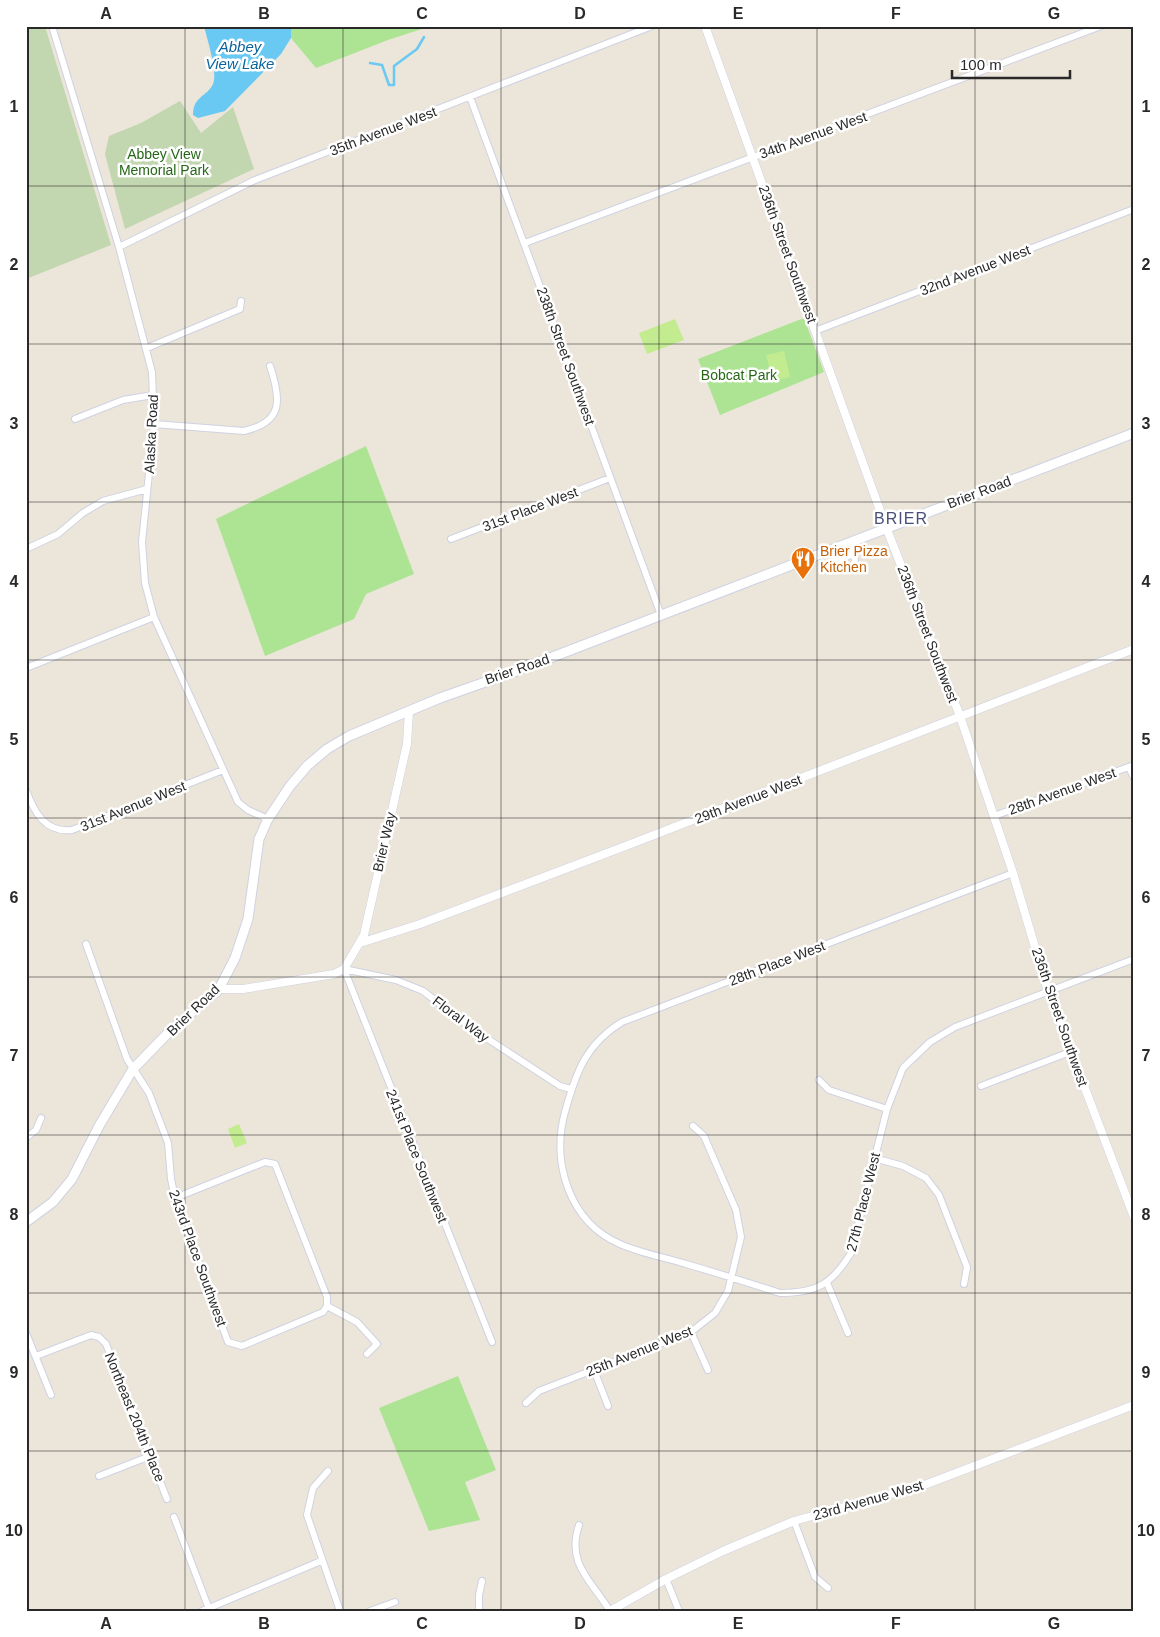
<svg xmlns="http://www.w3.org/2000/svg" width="1160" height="1637" viewBox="0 0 1160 1637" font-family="Helvetica,sans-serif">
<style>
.green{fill:#ade494}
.cemetery{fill:#c2d6b0}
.pitch{fill:#c2ec8f}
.water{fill:#69c9f2}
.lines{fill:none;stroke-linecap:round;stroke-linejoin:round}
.stream{stroke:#69c9f2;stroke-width:2.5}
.minor-casing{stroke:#cfd2e2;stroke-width:8}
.tertiary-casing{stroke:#cfd2e2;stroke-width:9}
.secondary-casing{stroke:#cfd2e2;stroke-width:11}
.minor{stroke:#fff;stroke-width:6}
.tertiary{stroke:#fff;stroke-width:8}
.secondary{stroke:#fff;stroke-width:9}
.grid{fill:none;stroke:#292929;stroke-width:1;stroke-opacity:0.55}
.labels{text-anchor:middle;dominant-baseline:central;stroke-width:5;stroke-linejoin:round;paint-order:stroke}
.street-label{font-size:14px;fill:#292929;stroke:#fff}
.park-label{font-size:14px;fill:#256717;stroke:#fff}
.food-label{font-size:14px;fill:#c56008;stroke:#fff;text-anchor:start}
.water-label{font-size:15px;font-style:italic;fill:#09659c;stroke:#fff}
.quarter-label{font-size:16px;letter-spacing:1px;fill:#484f7a;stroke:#fff}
.neatline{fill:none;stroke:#292929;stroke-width:2}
.grid-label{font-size:16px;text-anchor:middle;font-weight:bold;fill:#292929}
</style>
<rect width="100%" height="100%" fill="#ece5da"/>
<path class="green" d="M291 26H431L388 40 316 68 291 38Z
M804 318 824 372 720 415 698 359Z
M366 446 414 574 366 594 354 619 265 656 216 519Z
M458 1376 496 1470 465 1482 480 1520 429 1531 379 1408Z"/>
<path class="cemetery" d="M26 26H45L111 245 26 279Z
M180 101 201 133 233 107 254 169 125 229 105 154 109 136 141 123Z"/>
<path class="pitch" d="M675 319 684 340 647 354 639 333Z
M784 351 790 377 773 381 766 355Z
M239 1124 247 1143 235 1148 228 1129Z"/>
<path class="water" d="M204 26H291V38L281 54 225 111 198 118 193 115C193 96 207 97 213 84 218 72 207 39 204 26Z"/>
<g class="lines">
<path class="stream" d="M370 63 382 65 389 85H394V66L417 49 424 37"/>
<defs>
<path id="minor" d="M52 26 119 247 152 372 154 424 142 542 145 583 154 617 238 802 248 810 268 819
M470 97 661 615
M525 243 1101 26
M119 247 255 180 652 26
M815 331 1134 209
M147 348 240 309 241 301
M75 419 123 400 153 395
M154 424 244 431C284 422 281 399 270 366
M451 539 610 478
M26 549 58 534 83 513 103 501 147 489
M830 549 837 561 838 568 842 570 853 566 855 561 851 541
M837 561 853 554
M26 668 154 617
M1129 767 1134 778
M26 790C34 812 45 833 72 830L223 770
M994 816 1134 765
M1013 873 622 1022C586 1044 576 1072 565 1112 551 1162 569 1222 620 1244 640 1253 664 1257 686 1264 717 1273 749 1283 780 1293 817 1293 832 1284 851 1253L887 1109 903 1068 930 1042 955 1027 1134 959
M86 944 127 1059 149 1093 168 1143 171 1179 175 1198 228 1342 242 1346 323 1312 327 1306
M344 969 492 1342
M344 969 396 980 423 991 471 1028 560 1086 571 1089
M819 1080 829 1090 887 1109
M981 1086 1070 1052
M26 1138 36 1130 41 1118
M874 1158 903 1166 926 1178 939 1195 967 1267 964 1284
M175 1198 265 1162 275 1164 327 1297V1306
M827 1283 848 1333
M327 1306 357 1322 377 1344 367 1354
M691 1332 708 1370
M26 1333 51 1395
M36 1356 91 1335 99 1337 106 1344 167 1499
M594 1370 608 1406
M526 1403 539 1391 691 1332 715 1313 728 1291 741 1237 736 1210 704 1136 693 1126
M328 1471 313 1488 307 1515 340 1611
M99 1476 150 1456
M174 1517 209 1609
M794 1521 815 1577 828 1588
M579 1525C566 1564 591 1580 610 1611
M666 1579 679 1611
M202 1611 321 1561
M370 1611 395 1602
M479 1611V1595L482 1581"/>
<path id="tertiary" d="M705 26 886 527 960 716 1013 873 1048 991 1134 1217
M360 943 420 924 623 847 1134 649
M219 989H243L334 974 344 969 364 935 407 744 409 711
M610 1611 666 1579 723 1551 794 1521 927 1484 1134 1405"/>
<path id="secondary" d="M26 1222 53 1202 72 1179 99 1126 133 1069 169 1032 219 989 235 958 248 919 259 839 268 819 290 786 307 766 327 749 349 736 440 698 511 673 1134 433"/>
</defs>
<use href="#minor" class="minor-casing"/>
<use href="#tertiary" class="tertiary-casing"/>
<use href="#secondary" class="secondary-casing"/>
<use href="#minor" class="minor"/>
<use href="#tertiary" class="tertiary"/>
<use href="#secondary" class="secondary"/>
</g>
<path class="grid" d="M185 26V1611M343 26V1611M501 26V1611M659 26V1611M817 26V1611M975 26V1611M26 186H1134M26 344H1134M26 502H1134M26 660H1134M26 818H1134M26 977H1134M26 1135H1134M26 1293H1134M26 1451H1134"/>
<defs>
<symbol id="restaurant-pin" viewBox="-11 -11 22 30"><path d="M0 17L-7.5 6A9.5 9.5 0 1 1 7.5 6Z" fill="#e8710a" stroke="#fff"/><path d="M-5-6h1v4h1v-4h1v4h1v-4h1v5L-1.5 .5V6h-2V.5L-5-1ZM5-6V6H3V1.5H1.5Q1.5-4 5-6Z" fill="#fff"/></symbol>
</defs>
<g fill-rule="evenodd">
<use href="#restaurant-pin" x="789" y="545" width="28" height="38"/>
</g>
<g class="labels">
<g class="street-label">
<text transform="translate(383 131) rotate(-21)">35th Avenue West</text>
<text transform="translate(813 135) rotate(-20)">34th Avenue West</text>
<text transform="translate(788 254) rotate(70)">236th Street Southwest</text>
<text transform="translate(975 270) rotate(-21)">32nd Avenue West</text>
<text transform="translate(566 356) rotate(70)">238th Street Southwest</text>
<text transform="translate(151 434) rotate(-87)">Alaska Road</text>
<text transform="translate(979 492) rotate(-21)">Brier Road</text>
<text transform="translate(530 509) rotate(-21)">31st Place West</text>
<text transform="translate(928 634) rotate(69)">236th Street Southwest</text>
<text transform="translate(517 669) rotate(-19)">Brier Road</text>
<text transform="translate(1062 791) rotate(-20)">28th Avenue West</text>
<text transform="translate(748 799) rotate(-21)">29th Avenue West</text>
<text transform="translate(133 806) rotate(-22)">31st Avenue West</text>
<text transform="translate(384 842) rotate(-77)">Brier Way</text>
<text transform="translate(777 963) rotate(-21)">28th Place West</text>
<text transform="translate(193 1010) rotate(-44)">Brier Road</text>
<text transform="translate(1060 1017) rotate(71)">236th Street Southwest</text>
<text transform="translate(461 1019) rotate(37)">Floral Way</text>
<text transform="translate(417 1156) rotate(68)">241st Place Southwest</text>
<text transform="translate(863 1202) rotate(-76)">27th Place West</text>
<text transform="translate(198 1258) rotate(70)">243rd Place Southwest</text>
<text transform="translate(639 1351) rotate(-22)">25th Avenue West</text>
<text transform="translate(135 1417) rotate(68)">Northeast 204th Place</text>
<text transform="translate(868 1500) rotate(-16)">23rd Avenue West</text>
</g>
<g class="park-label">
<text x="164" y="154">Abbey View<tspan x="164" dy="16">Memorial Park</tspan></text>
<text x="739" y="375">Bobcat Park</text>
</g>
<g class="food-label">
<text x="820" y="551">Brier Pizza<tspan x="820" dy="16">Kitchen</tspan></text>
</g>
<g class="water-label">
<text x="240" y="46">Abbey<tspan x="240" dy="17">View Lake</tspan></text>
</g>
<g class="quarter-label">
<text x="901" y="518">BRIER</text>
</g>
</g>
<rect width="1160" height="1637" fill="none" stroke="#ffffff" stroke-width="55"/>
<path d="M952 70v8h118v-8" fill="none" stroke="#292929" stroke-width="2.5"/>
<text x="960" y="70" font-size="15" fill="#292929" stroke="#ffffff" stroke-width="4" paint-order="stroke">100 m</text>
<rect x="28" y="28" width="1104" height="1582" class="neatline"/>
<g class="grid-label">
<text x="106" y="19">A</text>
<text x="264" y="19">B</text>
<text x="422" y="19">C</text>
<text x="580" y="19">D</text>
<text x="738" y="19">E</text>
<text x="896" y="19">F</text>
<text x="1054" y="19">G</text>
<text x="14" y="112">1</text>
<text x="1146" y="112">1</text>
<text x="14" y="270">2</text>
<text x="1146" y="270">2</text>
<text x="14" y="429">3</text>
<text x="1146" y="429">3</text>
<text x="14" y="587">4</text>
<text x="1146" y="587">4</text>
<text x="14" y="745">5</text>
<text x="1146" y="745">5</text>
<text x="14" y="903">6</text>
<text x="1146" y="903">6</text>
<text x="14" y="1061">7</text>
<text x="1146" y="1061">7</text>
<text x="14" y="1220">8</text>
<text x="1146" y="1220">8</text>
<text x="14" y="1378">9</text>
<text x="1146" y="1378">9</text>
<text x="14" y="1536">10</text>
<text x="1146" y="1536">10</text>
<text x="106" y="1629">A</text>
<text x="264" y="1629">B</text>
<text x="422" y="1629">C</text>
<text x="580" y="1629">D</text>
<text x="738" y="1629">E</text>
<text x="896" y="1629">F</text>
<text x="1054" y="1629">G</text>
</g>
</svg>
